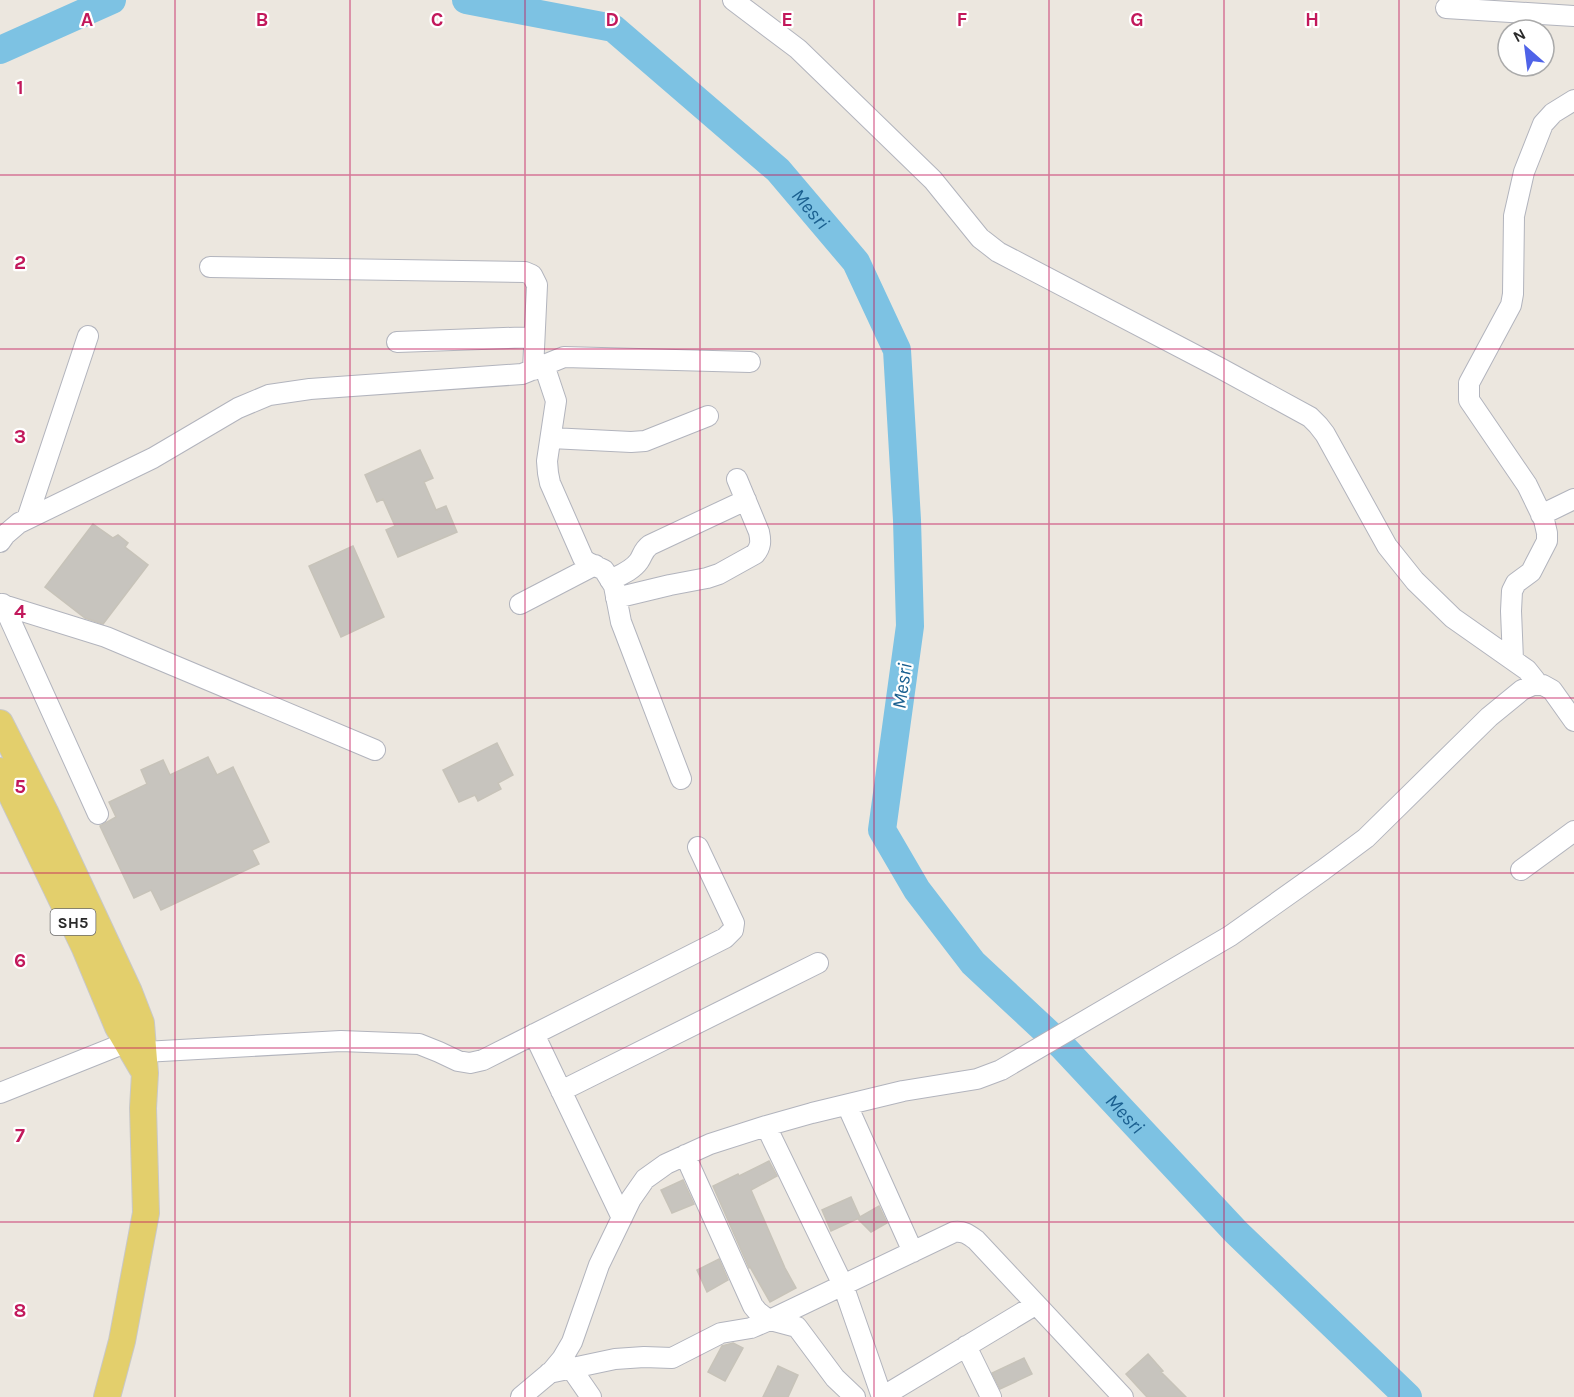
<svg xmlns="http://www.w3.org/2000/svg" width="1574" height="1397" viewBox="0 0 1574 1397" font-family="Karla,sans-serif">
<style>
.lines{fill:none;stroke-linecap:round;stroke-linejoin:round}
.river{stroke:#7dc2e3;stroke-width:28}
.building{fill:#c7c4be;stroke:#c7c3b9;stroke-width:1.5}
.minor-casing{stroke:#b2b4bd;stroke-width:22}
.major-casing{stroke:#c8c8c8;stroke-width:28}
.minor{stroke:#fff;stroke-width:20}
.major{stroke:#e3cf6c;stroke-width:26}
.grid{fill:none;stroke:#c2185b;stroke-width:1.5;stroke-opacity:0.55}
.labels{text-anchor:middle;dominant-baseline:central;stroke-width:4.5;stroke-linejoin:round;paint-order:stroke}
.shield{fill:#fff;stroke:#6b6b6b;stroke-width:1.5}
.shield-label{font-size:16px;font-weight:bold;fill:#2b2b2b}
.water-label{font-size:20px;font-style:italic;fill:#1b6090;stroke:#fff}
.grid-label{font-size:20px;text-anchor:middle;font-weight:bold;fill:#c2185b;stroke:#fff;stroke-width:4.5;stroke-linejoin:round;paint-order:stroke}
</style>
<rect width="100%" height="100%" fill="#ece7df"/>
<g class="lines">
<g class="river">
<path id="s1" d="M466 0 613 28 778 170 856 262 897 350 907 520 910 626 882 830 917 890 973 963 1062 1046 1236 1232 1408 1397"/>
<path d="M0 50 112 0"/>
</g>
</g>
<path class="building" d="M420 450 433 478 424 482 436 510 446 506 457 532 398 557 386 530 395 526 383 499 377 502 365 475Z
M93 524 113 538 118 535 128 543 125 547 148 565 103 624 85 618 45 587Z
M353 546 384 617 341 637 309 566Z
M497 743 513 775 498 783 501 789 478 801 475 795 459 802 443 770Z
M208 757 217 775 233 767 269 842 252 850 259 864 161 910 151 890 134 898 100 826 116 817 109 802 147 784 141 770 163 760 170 775Z
M769 1161 777 1176 751 1190 785 1268 796 1288 770 1302 750 1267 749 1268 713 1186 738 1174 739 1176Z
M683 1180 694 1204 672 1213 661 1190Z
M851 1197 860 1217 879 1206 887 1223 871 1232 858 1219 859 1218 831 1231 822 1210Z
M719 1259 728 1280 707 1292 697 1270Z
M733 1343 743 1348 725 1381 708 1372 722 1346Z
M1148 1354 1163 1371 1161 1372 1186 1397H1147L1126 1374Z
M1024 1358 1032 1374 1000 1389 992 1373Z
M778 1366 798 1375 788 1397H763Z"/>
<g class="lines">
<defs>
<path id="minor" d="M733 0 798 49 933 180 980 238 998 252 1220 368 1310 417 1318 425 1325 434 1387 546 1415 581 1453 618 1527 670 1535 680 1537 685
M1446 8 1574 16
M210 267 525 272 532 275 537 285 533 370
M397 342 534 337
M544 365 556 401 547 461 548 473 550 483 583 558 587 562 604 570 614 586 621 622 681 779
M551 438 631 442 645 441 708 416
M1541 515 1574 499
M27 519 88 336
M0 542 5 535 19 523 153 458 238 408 269 395 310 389 522 374 564 357 750 362
M610 580C620 575 632 571 639 561 643 555 643 550 650 545L746 500
M616 598 670 585 707 578 719 574 755 554C761 547 761 541 759 532L737 479
M0 604 106 637 375 750
M3 604 98 814
M520 604 595 565
M1513 660 1511 611 1512 591 1516 583 1531 572 1547 541V533L1544 520 1527 485 1469 400V383L1511 305 1513 294 1514 216 1524 172 1543 124 1553 113 1574 100
M1521 870 1574 831
M534 1034 622 1218
M144 1052 341 1041 419 1044 439 1052 458 1061 470 1063 483 1060 725 938 733 930 734 923 698 847
M561 1091 818 963
M0 1093 140 1037
M847 1105 913 1252
M766 1126 843 1285 882 1397
M685 1155 753 1306 758 1312 767 1319 797 1327 835 1378 855 1397
M966 1346 991 1397
M571 1368 591 1397
M549 1373 615 1359 644 1357 672 1358 721 1333 751 1328 772 1319 954 1232C964 1231 968 1234 976 1240L1123 1397
M521 1397 552 1371 562 1359 572 1342 599 1265 631 1199 645 1179 666 1164 710 1144 766 1126 812 1113 903 1091 977 1079 1001 1070 1230 936 1323 870 1366 838 1489 717 1522 690 1533 685H1543L1552 690 1574 721
M882 1397 1035 1305"/>
<path id="major" d="M0 723 45 812 129 992 141 1023 145 1073 143 1108 146 1213 122 1341 107 1397
M0 771 85 948 118 1027 142 1068"/>
</defs>
<use href="#minor" class="minor-casing"/>
<use href="#major" class="major-casing"/>
<use href="#minor" class="minor"/>
<use href="#major" class="major"/>
</g>
<path class="grid" d="M175 0V1397M350 0V1397M525 0V1397M700 0V1397M874 0V1397M1049 0V1397M1224 0V1397M1399 0V1397M0 175H1574M0 349H1574M0 524H1574M0 698H1574M0 873H1574M0 1048H1574M0 1222H1574"/>
<g class="labels">
<rect class="shield" x="50.5" y="909" width="45" height="26" rx="4.5"/>
<g class="shield-label">
<text x="73" y="922">SH5</text>
</g>
<g class="water-label">
<text stroke="none"><textPath href="#s1" startOffset="418">Mesri</textPath></text>
<text transform="translate(902 686) rotate(-82)">Mesri</text>
<text stroke="none"><textPath href="#s1" startOffset="1443">Mesri</textPath></text>
</g>
</g>
<g class="grid-label">
<text x="87" y="26">A</text>
<text x="262" y="26">B</text>
<text x="437" y="26">C</text>
<text x="612" y="26">D</text>
<text x="787" y="26">E</text>
<text x="962" y="26">F</text>
<text x="1137" y="26">G</text>
<text x="1312" y="26">H</text>
<text x="20" y="94">1</text>
<text x="20" y="269">2</text>
<text x="20" y="443">3</text>
<text x="20" y="618">4</text>
<text x="20" y="793">5</text>
<text x="20" y="967">6</text>
<text x="20" y="1142">7</text>
<text x="20" y="1317">8</text>
</g>
<g transform="translate(1526 48) rotate(332)"><circle r="28" fill="#ffffff" stroke="#aaaaaa" stroke-width="1.5"/>
<path d="M0-4.5L10 22L0 15L-10 22Z" fill="#4f63e8"/>
<text y="-9" font-size="16" font-weight="bold" text-anchor="middle" fill="#2b2b2b">N</text>
</g>
</svg>
